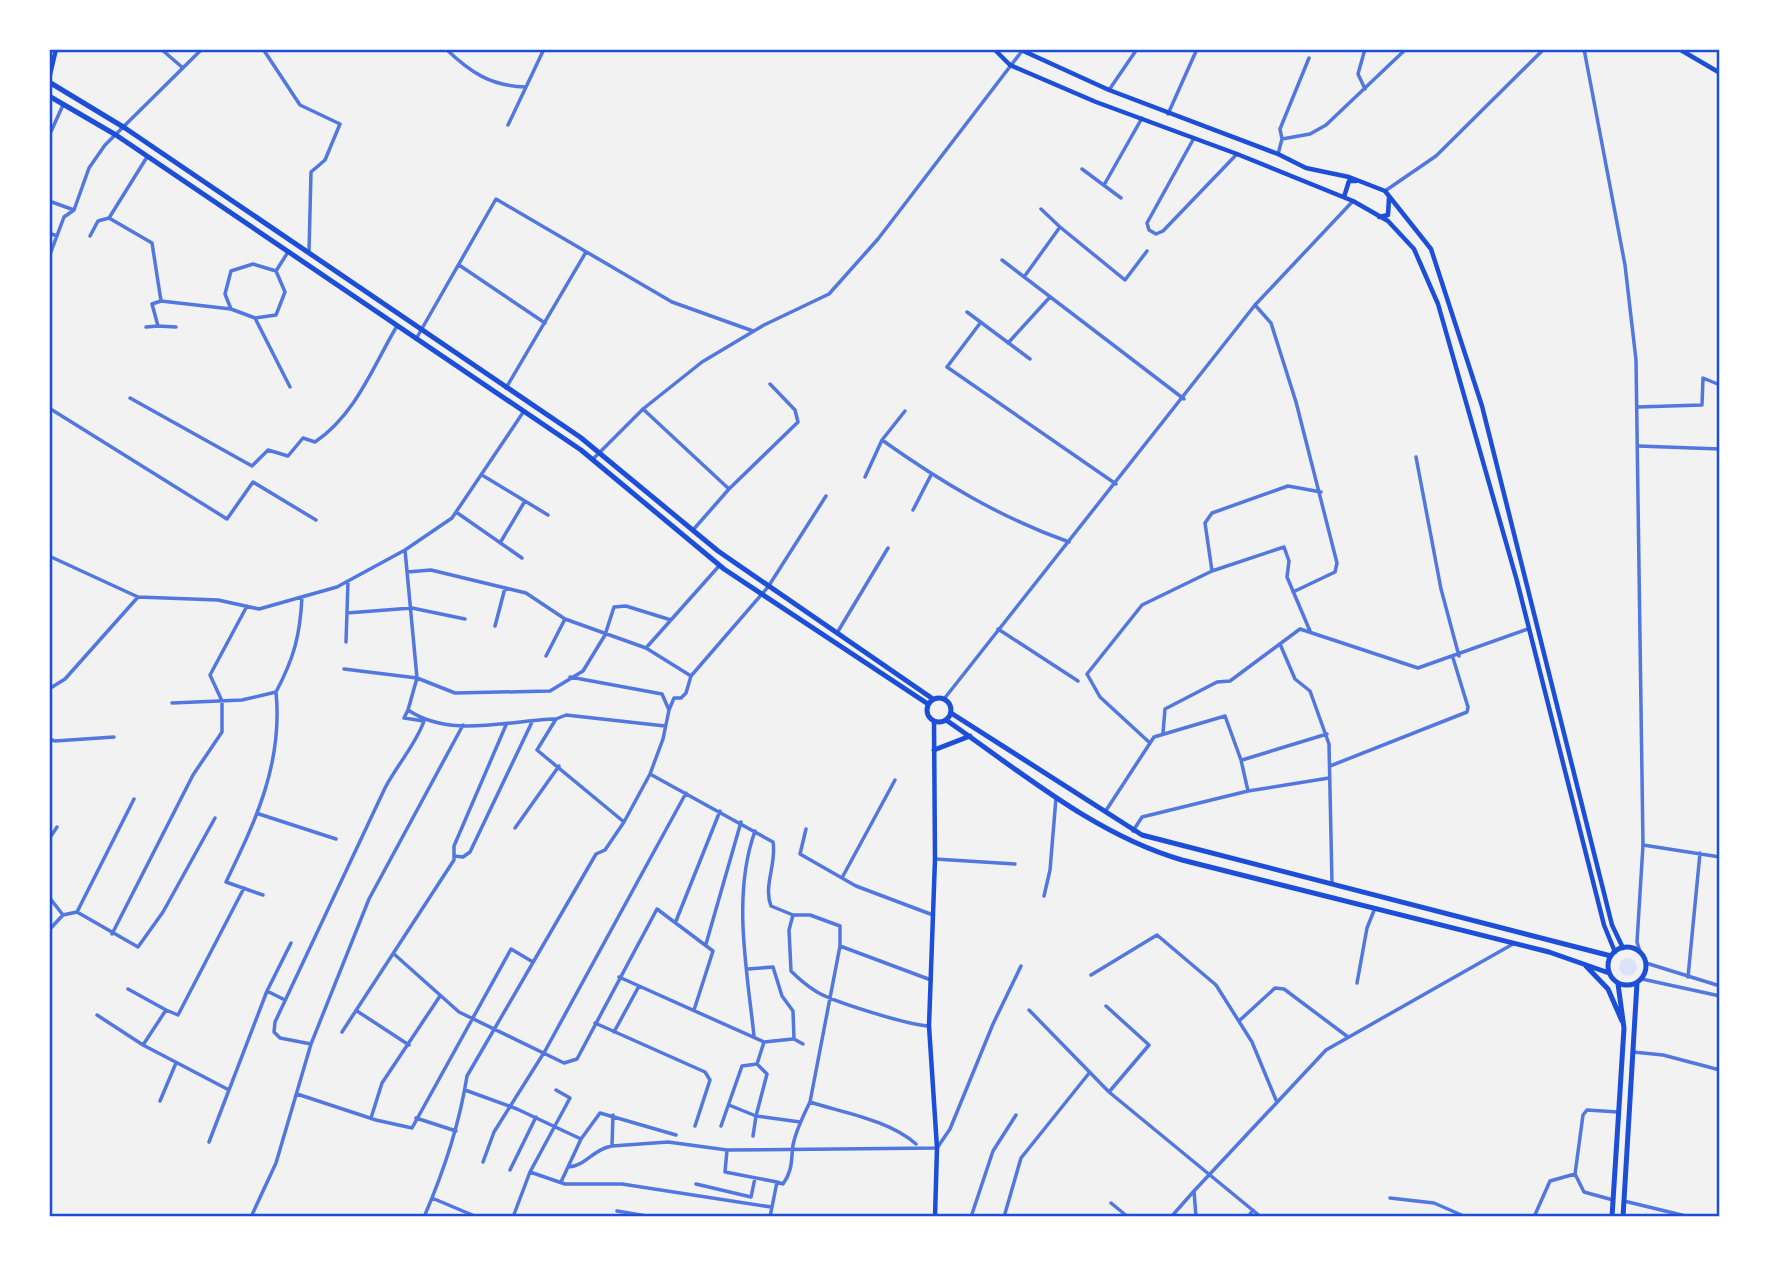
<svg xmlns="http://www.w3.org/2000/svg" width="1769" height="1266" viewBox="0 0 1769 1266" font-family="Manrope,sans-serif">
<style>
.green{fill:#dbe4f7}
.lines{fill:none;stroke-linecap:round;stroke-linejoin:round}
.minor{stroke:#5277de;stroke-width:3.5}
.tertiary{stroke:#5277de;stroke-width:3.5}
.secondary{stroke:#1d4ed8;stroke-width:4.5}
.primary{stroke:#1d4ed8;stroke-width:5}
.neatline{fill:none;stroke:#1d4ed8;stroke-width:2.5}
</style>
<rect width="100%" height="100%" fill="#f2f2f2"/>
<path class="green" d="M1619 967a9 9 0 1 1 18 0a9 9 0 1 1-18 0Z"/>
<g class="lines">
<path class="minor" d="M161 49 183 68
M263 49 300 105 340 124 325 160 311 172 309 252
M446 49C471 73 491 86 526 87
M1365 49 1358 74 1365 89
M1109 90 1137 49
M1168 114 1197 49
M508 125 544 49
M49 136 63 105
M1194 138 1147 223 1149 230 1156 234 1163 231 1237 154
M1282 139 1310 134 1326 125 1406 49
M1278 154 1282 139 1280 129 1309 58
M147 157 109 218 152 243 161 301 231 309 255 318 276 315 285 292 276 271 253 264 231 271 225 294 231 309
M1082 169 1121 198
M1104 185 1142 118
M49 201 74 210
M1041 209 1060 227
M49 233 57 236
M90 236 98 221 109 218
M49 257 64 217 74 210 89 168 105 145 202 49
M1002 260 1184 399
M459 265 545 323
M276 271 288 252
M1024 277 1060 227 1125 280 1147 251
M1255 305 1271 323 1296 402 1337 563 1335 572 1293 592
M967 312 1030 359
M255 318 290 387
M981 322 947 367 1116 484
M158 326 176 327
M146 327 158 326 152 304 161 301
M416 339 496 199 672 302 753 331
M1008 343 1050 297
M506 388 586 252
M130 398 252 466 268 450 288 456 303 438 315 442C356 414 372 368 397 326
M1637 407 1702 405 1703 378 1720 385
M49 408 227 519 253 482 316 520
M643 409 729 489
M882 440C941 482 1001 518 1069 542
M1638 446 1720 449
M1416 457 1441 589 1459 656
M482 475 548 515
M865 477 882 440 905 411
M913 510 931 475
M456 512 522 558
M693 530 729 489 798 422 795 410 770 384
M500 543 525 501
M49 556 138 597 218 600 259 609 337 587 405 550 452 518 524 411
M1212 571 1205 523 1212 513 1288 486 1321 492
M407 572 431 570 526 593 565 619 646 648 719 566
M347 613 412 608 465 619
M495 626 505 588
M998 629 1078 681
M837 633 888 548
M346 642 348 581
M1280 644 1295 679 1310 691 1329 744 1332 883
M646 648 691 676 686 693 681 698H674L669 710
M546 656 565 619
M344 669 417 678 405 550
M691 676 768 587 826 496
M49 689 65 679 138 597
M172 703 242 700 276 692C294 658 300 636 302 597
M408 710 417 678 455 693 550 691 583 671 605 635 614 607 626 606 671 620
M556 719 566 715 665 726
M1163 733 1165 709 1217 682 1230 681 1300 629 1418 668 1528 629
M49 739 55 741 114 737
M1150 743 1100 697 1087 674 1142 605 1212 571 1284 547 1289 561 1287 577 1310 631
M1242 760 1327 734
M1330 766 1467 712 1468 707 1453 658
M650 774 773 842C777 863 763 886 771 906L793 915H810L840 926V946
M1105 812 1154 737 1225 716 1241 760 1248 791
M259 814 336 839
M515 828 559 766
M806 829 800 854 856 886 933 915
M1133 831 1142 817 1248 791 1329 778
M49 839 57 827
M1643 845 1720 857
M454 856 463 857 470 852 532 722
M935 859 1015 864
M843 876 895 780
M263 895 226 882C256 820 283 763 276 692
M1044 896 1050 870 1056 798
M49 897 63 915
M77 912 134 799
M793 915 789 930 791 971C799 979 807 986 817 992 834 1002 908 1025 929 1026
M676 921 720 811
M49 930 63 915 77 912 138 947 163 912 215 818
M112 934 193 775 222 732V701L210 675 247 606
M706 944 741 822
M394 954 459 1012 564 1063 577 1059 657 909 713 951 694 1010
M748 969 773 967 782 996 793 1011 794 1039 803 1044
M1091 975 1157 935 1216 985 1252 1042 1276 1100
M619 977 764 1042 757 1064
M1688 977 1700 853
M1357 983 1367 928 1375 908
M128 989 166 1010
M267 991 291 943
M1106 1006 1149 1045 1109 1092
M1029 1010 1109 1092 1261 1217
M357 1011 409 1045
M97 1015 143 1045 229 1090
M1239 1021 1275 988 1284 989 1348 1037
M595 1023 705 1072 710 1080 695 1126
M342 1032 454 860V846L506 725
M614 1032 639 986
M754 1036C747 970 732 895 755 831
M764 1042 793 1039
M311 1044 280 1038 274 1032 275 1022 385 788C397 765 416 744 424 721L404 718 408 710C451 739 508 720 556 719L537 750 624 822 650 774 663 739 669 710 662 694 570 677
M143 1045 166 1010 178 1015 244 888
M1633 1052 1663 1055 1720 1070
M465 1090 517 1109 581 1139
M297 1094 376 1120 412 1128 511 949 533 962
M160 1101 176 1063
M810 1102 840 946 931 980
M729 1105 756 1116 753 1136
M613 1115 612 1146 668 1142 727 1150 937 1148 950 1129 993 1024 1021 966
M371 1118 382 1083 440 996
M416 1118 456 1131
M721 1126 742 1066 757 1064 767 1074 756 1116 800 1122
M209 1142 267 991 285 1000
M727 1150 725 1172 777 1182
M483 1162 494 1132 545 1051 686 793
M568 1167C586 1166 593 1149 612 1146
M510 1170 536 1117
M530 1172 565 1184H622L771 1207
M561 1182 581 1139 600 1113 676 1135
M696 1184 751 1197 755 1178
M432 1198 477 1217
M1390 1198 1434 1203 1466 1217
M1613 1200 1584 1192 1575 1174 1583 1115 1587 1110 1618 1112
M1624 1201 1690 1217
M1111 1203 1128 1217
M617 1211 653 1217
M251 1217 276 1163 311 1044 369 899 463 725
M424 1217C444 1171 459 1127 467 1076L596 854 605 850 624 822
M513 1217 530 1172 570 1098 556 1090
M770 1217 777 1182 783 1184C793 1170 791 1160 793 1145 796 1130 803 1116 810 1102 844 1113 889 1120 916 1144
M971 1217 993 1151 1016 1115
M1004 1217 1021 1158 1090 1072
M1171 1217 1194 1191
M1248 1217 1253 1210
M1534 1217 1550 1181 1575 1174"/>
<path class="tertiary" d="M1584 49 1625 265 1636 360 1643 845 1637 942 1640 952
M1385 191 1436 156 1544 49
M593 459 643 409 702 362 764 325 829 294 878 239 1022 51
M944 699 1255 305 1353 201
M1646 963 1720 986
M1642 979 1720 996
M1196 1217 1194 1191 1326 1050 1513 944"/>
<path class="secondary" d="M994 49 1010 65 1096 102 1237 154 1353 201 1388 221 1414 249 1438 304 1517 581 1604 925 1615 952
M1019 49 1109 90 1278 154 1306 168 1349 177 1385 191 1431 249 1482 406 1612 925 1623 948
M1679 49 1720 73
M49 79 56 49
M1344 197 1349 181H1356
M1379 217 1388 215 1389 198
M934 721 935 859 929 1026 937 1148 935 1217"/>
<path class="primary" d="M49 82 125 128 580 437 718 551 933 699
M49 96 116 135 581 450 724 569 928 704
M927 710a12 12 0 1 1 24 0a12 12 0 1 1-24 0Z
M951 713 1142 835 1611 956
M946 720C1020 771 1095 835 1182 860L1549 952 1609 973
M934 750 970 736
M1608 966a19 19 0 1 1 38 0a19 19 0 1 1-38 0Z
M1586 966 1608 989 1622 1021
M1612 1217 1624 1028 1618 984
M1623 1217 1637 983"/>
</g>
<rect width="1769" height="1266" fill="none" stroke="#ffffff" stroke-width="102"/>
<rect x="51" y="51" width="1667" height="1164" class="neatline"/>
</svg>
